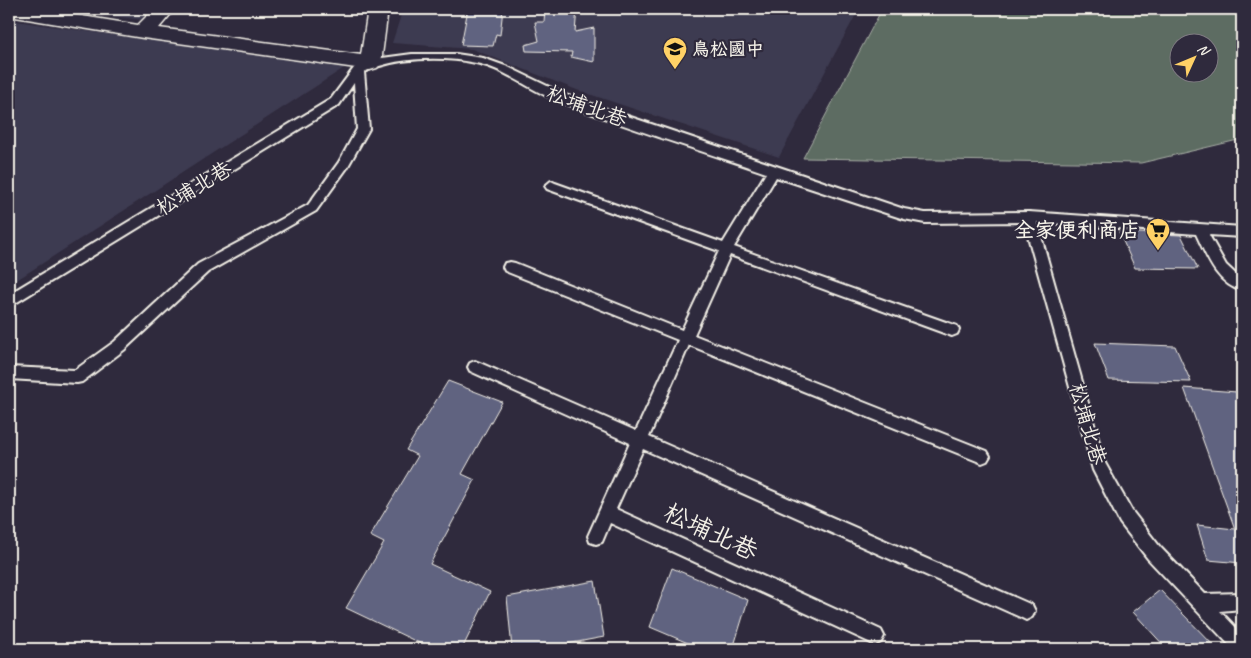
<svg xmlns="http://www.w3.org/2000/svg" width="1251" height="658" viewBox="0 0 1251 658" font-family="Caveat,'LXGW WenKai TC',sans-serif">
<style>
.built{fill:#3e3b51}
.green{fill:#5d6c62;stroke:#a8aea5;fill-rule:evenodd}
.building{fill:#616380;stroke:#f4f1e8}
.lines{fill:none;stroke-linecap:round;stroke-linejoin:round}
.lane-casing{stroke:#f4f1e8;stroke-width:4}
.street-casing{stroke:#f4f1e8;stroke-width:3}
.lane{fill:#2f2a3d;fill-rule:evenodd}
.street{fill:#2f2a3d;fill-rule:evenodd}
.labels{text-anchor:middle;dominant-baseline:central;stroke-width:4.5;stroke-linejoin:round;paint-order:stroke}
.far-poi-label{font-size:18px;font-weight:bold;fill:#f4f1e8;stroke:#2f2a3d;text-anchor:start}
.street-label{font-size:21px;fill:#f4f1e8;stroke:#2f2a3d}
.poi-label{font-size:21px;font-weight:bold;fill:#f4f1e8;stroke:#2f2a3d;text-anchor:end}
.near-street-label{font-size:25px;fill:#f4f1e8;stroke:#2f2a3d}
</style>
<rect width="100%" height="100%" fill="#2f2a3d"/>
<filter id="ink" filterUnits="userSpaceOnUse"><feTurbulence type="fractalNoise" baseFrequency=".02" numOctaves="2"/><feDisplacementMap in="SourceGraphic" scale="10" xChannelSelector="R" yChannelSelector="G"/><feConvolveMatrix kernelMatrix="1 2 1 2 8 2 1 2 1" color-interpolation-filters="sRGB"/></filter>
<g filter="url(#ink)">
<path class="built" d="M56 9H154L144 20Z
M403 9H859L779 157 577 90 472 49 392 43Z
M9 20 344 68 9 285Z"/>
<path class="green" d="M882 9H1242V139L1141 163 803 158ZM1178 42H1208V72H1178Z"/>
<path class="building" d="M468 9H503L500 35 496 34 493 46 461 45Z
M545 9H577L575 32 594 28V62L571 57 572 52 526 51 525 45 539 41 535 22H544Z
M1119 232 1181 235 1198 269 1135 268Z
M1095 343 1175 346 1191 382 1109 380Z
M448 381 502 402 462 474 475 480 430 564 490 592 462 649H432L346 608 384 543 370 536 418 456 406 450Z
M1184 388 1237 392 1242 406V563L1208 560 1197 525 1235 529Z
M672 568 748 600 733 649H702L650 627Z
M595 581 604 637 540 649H512L507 597Z
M1160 590 1182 613 1217 649H1167L1133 612Z"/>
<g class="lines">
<defs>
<path id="lane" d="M412 54H456L483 58 508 67 568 96 904 209 925 213 1029 212 1242 227V237L1209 235 1226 265 1242 280V291C1216 283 1207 257 1196 234L1037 222 1105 463 1132 511 1160 547 1205 594 1242 593V609L1220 611 1242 634V649H1233L1148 559 1120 523 1093 470 1024 222 925 223 904 219 776 177 734 247 957 326 959 330 957 334 952 336 730 255 694 335 987 451 990 456 987 461 982 463 689 345 649 437 1032 605 1035 611 1032 617 1026 620 1020 617 643 449 616 509 881 630 884 636 881 642 875 645 869 642 610 523 602 542 596 544 590 542 588 536 630 443 470 371 468 367 470 363 475 361 480 363 636 431 678 340 505 271 503 267 505 263 510 262 515 263 682 330 719 251 547 189 545 186 551 181 555 183 723 243 766 173C697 149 626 128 558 101 530 90 505 69 476 63 442 56 395 57 364 72L369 129 347 168 316 211 208 272 124 350 82 382 77 383 9 379V367L75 370 114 342 198 264 308 205 339 162 357 129 354 83 339 105 9 307V294L331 99 354 68 382 58Z"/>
<path id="street" d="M9 9H39L138 25 154 9H175L159 28 361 55 368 9H388L381 63 377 68 370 70 143 38 9 16Z"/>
</defs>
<use href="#lane" class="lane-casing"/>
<use href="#street" class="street-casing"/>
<use href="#lane" class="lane"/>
<use href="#street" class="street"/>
</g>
</g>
<defs>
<symbol id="school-pin" viewBox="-11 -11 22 30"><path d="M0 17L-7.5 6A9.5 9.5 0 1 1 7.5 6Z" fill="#ffd166" stroke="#2f2a3d"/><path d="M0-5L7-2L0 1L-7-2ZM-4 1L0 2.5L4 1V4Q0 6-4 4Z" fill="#111"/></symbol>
<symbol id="supermarket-pin" viewBox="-11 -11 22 30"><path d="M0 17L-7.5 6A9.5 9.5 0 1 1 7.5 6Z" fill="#ffd166" stroke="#2f2a3d"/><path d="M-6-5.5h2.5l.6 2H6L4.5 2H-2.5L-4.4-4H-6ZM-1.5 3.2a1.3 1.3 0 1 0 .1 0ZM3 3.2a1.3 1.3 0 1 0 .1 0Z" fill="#111"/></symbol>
</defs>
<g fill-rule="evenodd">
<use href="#school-pin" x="661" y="35" width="28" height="38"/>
<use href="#supermarket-pin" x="1144" y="216" width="28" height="38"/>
</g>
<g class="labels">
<g class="far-poi-label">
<text x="692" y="49">鳥松國中</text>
</g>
<g class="street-label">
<text transform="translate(587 106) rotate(20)">松埔北巷</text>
<text transform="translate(194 188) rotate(-31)">松埔北巷</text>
<text transform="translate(1088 424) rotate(74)">松埔北巷</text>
</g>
<g class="poi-label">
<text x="1140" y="230">全家便利商店</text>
</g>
<g class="near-street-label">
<text transform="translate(711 532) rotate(25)">松埔北巷</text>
</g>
</g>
<rect width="1251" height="658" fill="none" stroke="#2f2a3d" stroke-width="30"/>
<rect x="15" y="15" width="1221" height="628" fill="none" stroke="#f4f1e8" stroke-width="2" filter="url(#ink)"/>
<g transform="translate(1194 58) rotate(46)"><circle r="24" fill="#2f2a3d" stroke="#7e7a81"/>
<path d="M0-4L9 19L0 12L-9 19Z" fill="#ffd166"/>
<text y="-8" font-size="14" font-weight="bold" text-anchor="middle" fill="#f4f1e8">N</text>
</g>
</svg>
